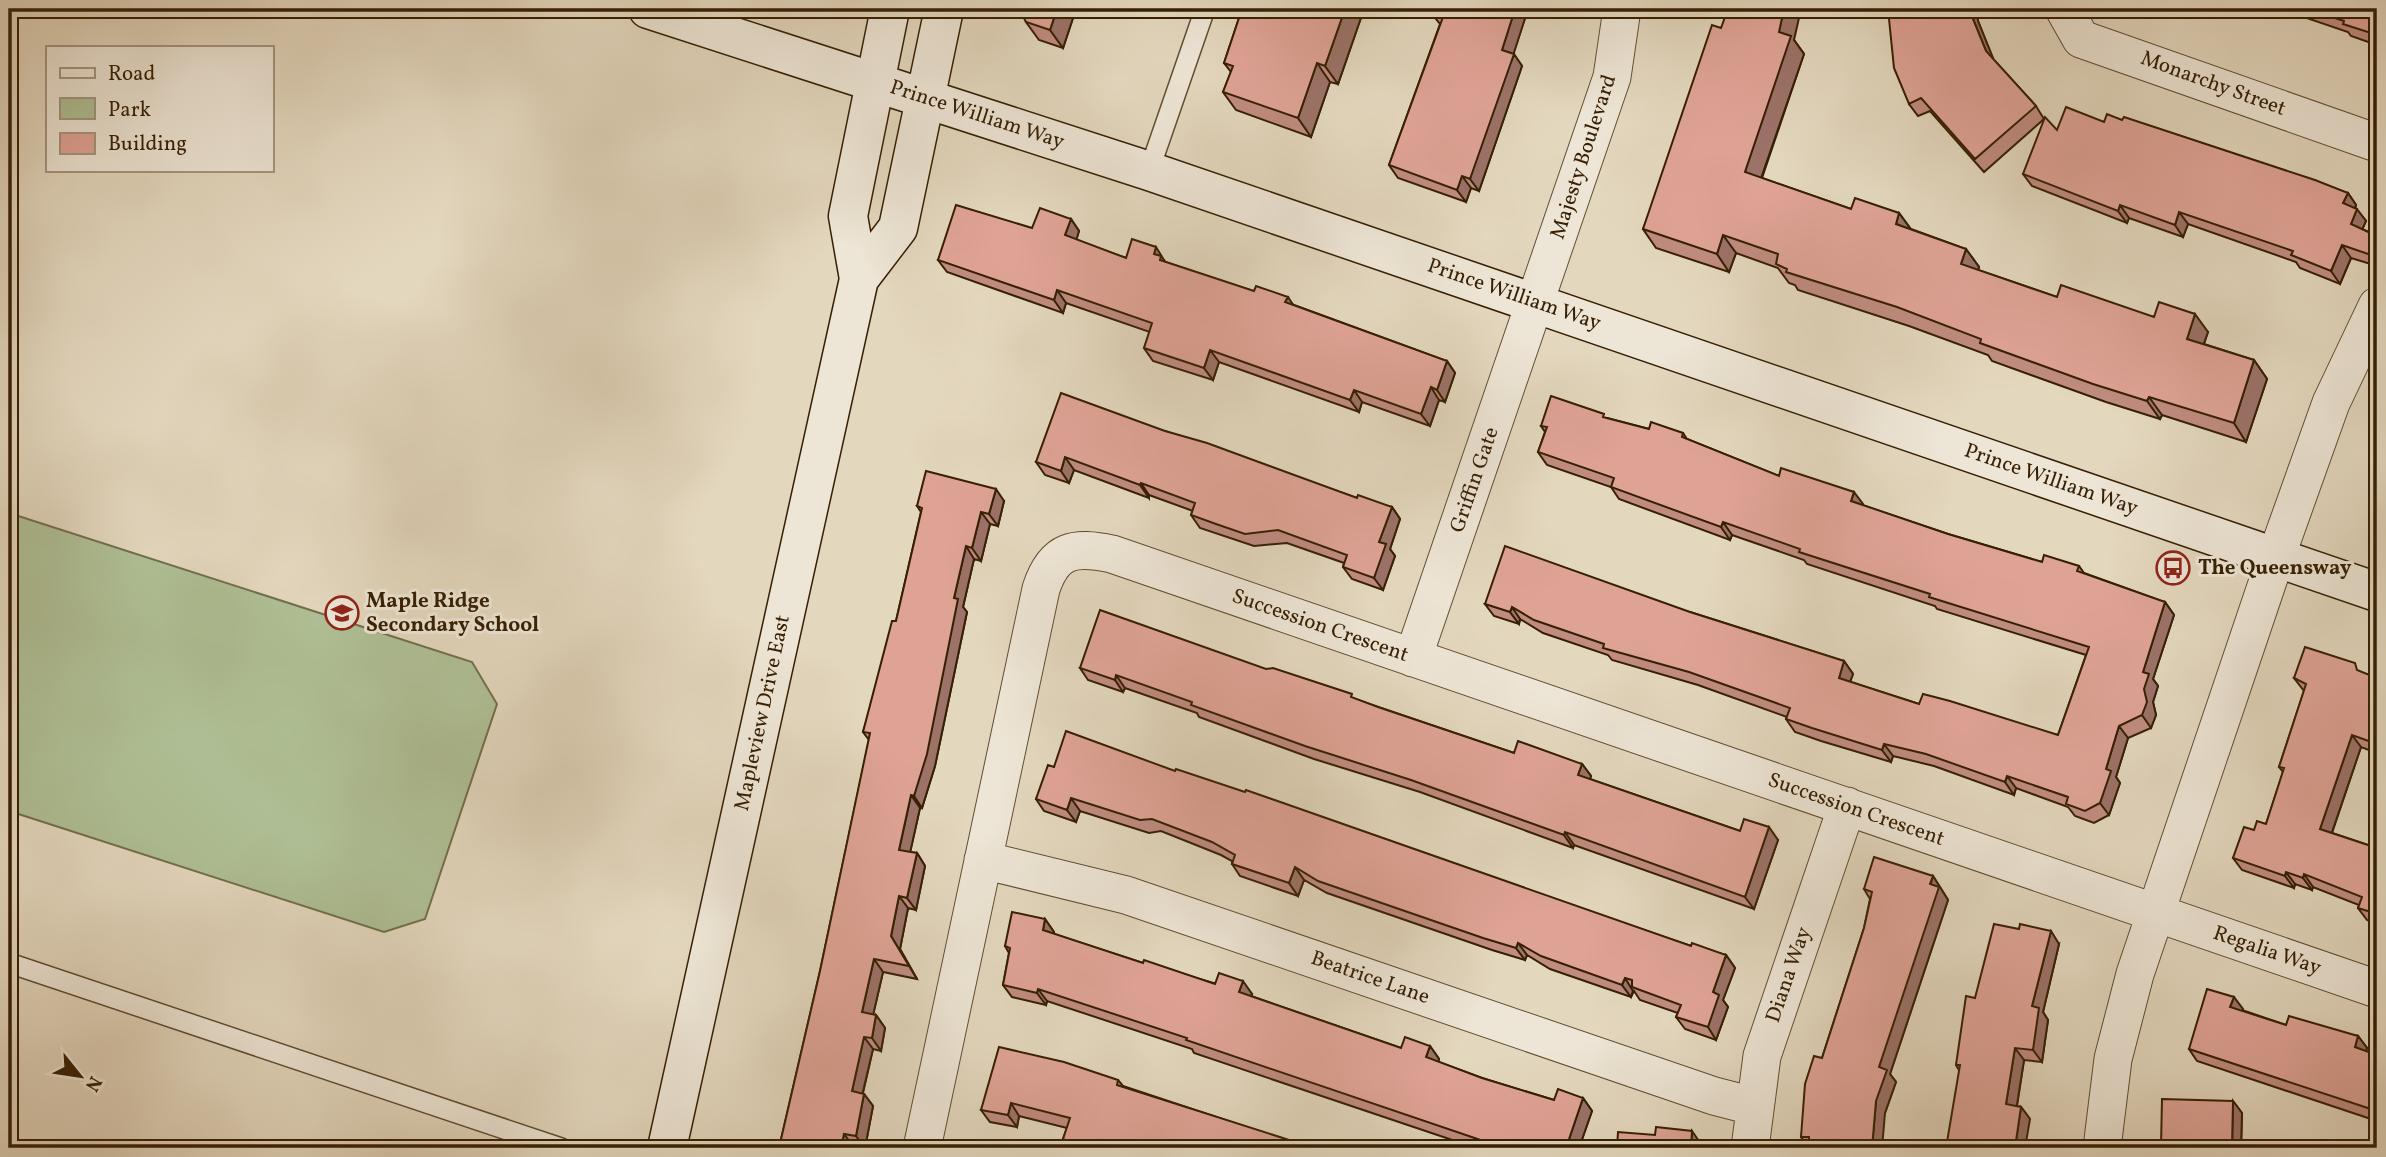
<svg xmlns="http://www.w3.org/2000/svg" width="2386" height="1157" viewBox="0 0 2386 1157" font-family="Vollkorn,serif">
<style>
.green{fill:#afbf95;stroke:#726f4c;stroke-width:2}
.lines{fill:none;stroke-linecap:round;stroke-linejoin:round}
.lane-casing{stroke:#614d32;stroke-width:22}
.street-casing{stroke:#614d32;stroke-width:39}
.secondary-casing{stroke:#361f03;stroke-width:41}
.lane{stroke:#ede5d5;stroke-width:19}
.street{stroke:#ede5d5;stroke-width:37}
.secondary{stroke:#ede5d5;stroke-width:38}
.wall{fill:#c08c81;stroke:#361f03;stroke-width:2}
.shaded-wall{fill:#9c7269;stroke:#361f03;stroke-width:2}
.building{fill:#dfa396;stroke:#361f03;stroke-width:2}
.labels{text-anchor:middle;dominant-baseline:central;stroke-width:6;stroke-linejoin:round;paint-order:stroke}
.street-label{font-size:21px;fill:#361f03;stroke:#ede5d5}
.poi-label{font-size:21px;font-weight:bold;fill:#361f03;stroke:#ede5d5;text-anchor:start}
</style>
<rect width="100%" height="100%" fill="#e3d7be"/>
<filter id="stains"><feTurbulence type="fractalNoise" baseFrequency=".00286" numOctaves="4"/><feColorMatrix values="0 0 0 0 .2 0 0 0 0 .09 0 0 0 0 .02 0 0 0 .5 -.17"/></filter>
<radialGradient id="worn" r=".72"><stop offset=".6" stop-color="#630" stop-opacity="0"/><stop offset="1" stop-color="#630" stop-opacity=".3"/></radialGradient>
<path class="green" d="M9 513 472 662 497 704 425 919 384 932 9 811Z"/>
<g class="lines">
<defs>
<path id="lane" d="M1149 171 1205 9
M9 963 561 1148"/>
<path id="street" d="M2064 9 2081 39 2377 143
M1413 658 1612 77 1622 9
M983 860 1126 895 1714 1096 1753 1106
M922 1148 1041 589C1054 549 1074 546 1112 554L2377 989
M1750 1148 1762 1056 1847 806
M2102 1148 2113 1059 2135 974 2276 557 2331 403 2377 306"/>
<path id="secondary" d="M648 9 1149 171 2377 592
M859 279 898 228 944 9
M667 1148 859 279 848 216 890 9"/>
</defs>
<use href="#lane" class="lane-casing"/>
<use href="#street" class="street-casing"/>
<use href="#secondary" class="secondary-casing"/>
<use href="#lane" class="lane"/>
<use href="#street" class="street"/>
<use href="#secondary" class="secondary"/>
</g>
<path class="wall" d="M1076 9 1063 48 1039 40 1026 22Z
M1242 9H1364L1338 84 1330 82 1311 137 1236 110 1223 92 1231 72 1224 63Z
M1434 9H1528L1513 54 1522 66 1479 191 1471 188 1466 202 1398 178 1389 165 1440 24 1432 14Z
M2280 9H2377V45L2351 36 2348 32Z
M1978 21 1993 59 2036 106 2044 119 1984 172 1930 111 1918 116 1909 104Z
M1721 28 1794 40 1804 54 1762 178 1851 209 1899 213 1911 229 1966 249 1979 267 1978 270 2057 297 2154 317 2208 332 2204 344 2254 360 2267 379 2246 442 2162 415 2160 419 2106 402 1992 361 1988 355 1909 326 1798 290 1795 285 1789 283 1778 268 1736 253 1729 272 1656 248 1643 229Z
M2122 120 2348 193 2356 205 2355 208 2366 221 2362 229 2377 236V266L2351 258 2340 284 2300 268 2296 262 2188 224 2183 237 2129 218 2127 223 2032 186 2023 174 2057 130 2104 122Z
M1071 219 1079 231 1076 240 1126 258 1164 260 1165 262 1294 305 1447 361 1455 373 1445 402 1439 400 1430 426 1362 402 1359 412 1219 362 1213 380 1153 361 1144 348 1150 332 1066 303 1063 313 947 272 938 260 1032 228Z
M1607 418 1649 429 1683 433 1687 439 1779 476 1862 505 1948 534 2042 562 2079 566 2084 573 2165 602 2174 615 2153 679 2158 686 2153 702 2156 715 2151 728 2128 738 2116 777 2120 783 2109 815 2094 823 2075 816 2068 807 2016 788 2014 795 1934 766 1893 756 1891 762 1821 741 1795 732 1786 719 1787 717 1698 685 1612 660 1608 655 1543 633 1520 619 1519 624 1494 616 1485 604 1690 612 1844 661 1853 674 1850 682 1919 704 2058 735 2086 655 1937 609 1935 606 1807 564 1804 560 1732 535 1730 540 1619 499 1611 487 1547 465 1538 452 1545 432 1541 426Z
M1165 431 1357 498 1392 507 1400 519 1390 549 1395 556 1383 590 1352 579 1343 567 1344 563 1287 543 1254 546 1200 528 1191 515 1193 511 1149 495V498L1074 470 1069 483 1045 475 1036 462Z
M1004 501 998 526 990 524 981 561 974 559 963 607 967 612 935 766 922 808H920L910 852 917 853 925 866 916 910 908 908 900 949 917 979 883 972 873 1015H876L885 1028 881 1051 873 1049 863 1093 864 1094 873 1106 865 1148 853 1146 779 1148 820 971 869 740 863 732 896 621 921 512 917 506Z
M1080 668 1266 669 1514 753 1582 764 1591 776 1590 779 1740 831 1778 840 1754 909 1574 845 1573 848 1420 792 1314 759 1199 717 1197 713 1125 688 1123 692 1088 680Z
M2360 672 2372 676 2377 683V753L2361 747 2332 833 2377 848V924L2367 920 2358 908 2359 905 2313 887 2312 890 2295 884 2294 888 2242 870 2233 858 2254 830 2266 824 2283 772 2279 767 2304 691 2294 678Z
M1054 767 1175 771 1691 946 1726 955 1735 968 1723 1000 1728 1007 1716 1040 1685 1029 1676 1017 1678 1013 1640 1000 1634 991 1631 997 1550 969 1527 955 1525 960 1492 950 1327 893 1304 880 1298 896 1240 876 1232 864V861L1221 855 1161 831 1149 833 1080 811 1076 822 1044 811 1036 799Z
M1933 876 1948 900 1890 1074 1896 1082 1885 1113 1809 1148 1801 1137 1822 1058 1864 928 1870 899 1864 889Z
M1045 919 1054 932 1053 934 1143 963 1252 994 1251 996 1401 1048 1430 1046 1439 1059 1438 1062 1482 1078 1554 1100 1583 1098 1592 1111 1579 1148H1476L1194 1053 1192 1049 1047 1001 1046 1005 1012 997 1003 985 1009 953 1005 946Z
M2059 944 2043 1012 2048 1020 2042 1062 2024 1060 2017 1106 2021 1107 2030 1119 1959 1070 1956 1065 1975 998Z
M2243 1009 2242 1010 2286 1025 2358 1036 2367 1048 2366 1051 2377 1055V1121L2197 1061 2189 1049Z
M1118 1080 1123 1086 1309 1148H1069L1063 1139 1067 1128 1019 1116 1017 1127 990 1122 981 1110Z
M2233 1101 2242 1113 2241 1148H2163L2161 1146Z"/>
<path class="shaded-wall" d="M1057 9H1076L1063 48 1050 30Z
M1345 9H1364L1338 84 1325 66Z
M1515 9H1528L1511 62 1514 54 1522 66 1479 191 1470 179 1502 50Z
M1784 9H1801L1794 40 1804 54 1757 190 1745 172Z
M1969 9H1977L1978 21 1995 63 1986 51Z
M1317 63 1330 82 1311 137 1298 118Z
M1462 176 1471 188 1466 202 1457 190Z
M2348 193 2356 205 2352 216 2343 203Z
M2120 205 2129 218 2127 223 2118 211Z
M2357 209 2366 221 2359 237 2351 224Z
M2179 212 2188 224 2183 237 2175 225Z
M1899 213 1912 231 1896 224Z
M1071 219 1079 231 1074 248 1065 235Z
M1723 235 1736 253 1729 272 1717 254Z
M2342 245 2351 258 2340 284 2331 271Z
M1156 247 1164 260 1170 269 1154 254Z
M1966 249 1979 267 1974 282 1961 264Z
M1057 290 1066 303 1063 313 1054 300Z
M1288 297 1296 309 1285 302Z
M2195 314 2208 332 2199 357 2187 339Z
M1210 350 1219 362 1213 380 1204 368Z
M2254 360 2267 379 2246 442 2234 423Z
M1447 361 1455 373 1445 402 1437 390Z
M1431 387 1439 400 1430 426 1421 414Z
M1354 390 1362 402 1359 412 1350 400Z
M2149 397 2162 415 2160 419 2147 401Z
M1065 457 1074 470 1069 483 1061 471Z
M1141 483 1149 495V498L1140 485Z
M996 489 1004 501 998 526 989 514Z
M1854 492 1863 504 1859 514 1851 501Z
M1392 507 1400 519 1390 549 1395 556 1383 590 1374 578 1379 542Z
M981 512 990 524 981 561 972 548Z
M1723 522 1732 535 1730 540 1721 527Z
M966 546 974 559 963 607 967 612 935 766 922 808 914 796 954 598Z
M2165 602 2174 615 2153 679 2158 686 2153 702 2156 715 2151 728 2142 715 2144 689 2143 672Z
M1512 607 1520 619 1519 624 1510 612Z
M1844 661 1853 674 1847 690 1839 678Z
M1116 675 1125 688 1123 692 1115 680Z
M2372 676 2377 683V695L2369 684Z
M2119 726 2128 738 2116 777 2120 783 2109 815 2100 803 2106 769Z
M2352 735 2361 747 2329 841 2320 829Z
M1884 744 1893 756 1891 762 1882 750Z
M1582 764 1591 776 1587 787 1578 775Z
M2007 776 2016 788 2014 795 2005 782Z
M911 795 920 808 908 862 899 850Z
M1071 798 1080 811 1076 822 1067 810Z
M1769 827 1778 840 1754 909 1745 897Z
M1565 832 1574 845 1573 848 1564 835Z
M917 853 925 866 916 910 907 898Z
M1295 867 1304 880 1298 896 1289 883Z
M2286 872 2295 884 2294 888 2285 876Z
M2304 874 2313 887 2312 890 2303 878Z
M1933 876 1948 900 1890 1074 1896 1082 1885 1113 1882 1148H1872L1879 1067Z
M899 896 908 908 900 949 917 979 891 936Z
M1045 919 1054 932 1052 943 1043 930Z
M2051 931 2059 944 2043 1012 2048 1020 2042 1062 2033 1050 2032 1006Z
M1518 943 1527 955 1525 960 1516 948Z
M1726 955 1735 968 1723 1000 1728 1007 1716 1040 1708 1027 1713 992Z
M874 959 883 972 871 1024 862 1012Z
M1625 978 1633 991 1631 997 1622 985Z
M1243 981 1252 994 1248 1004 1239 992Z
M1038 989 1047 1001 1046 1005 1037 993Z
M2234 997 2243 1009 2239 1019 2230 1007Z
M876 1015 885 1028 881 1051 872 1038Z
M2358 1036 2367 1048 2363 1060 2355 1047Z
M864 1037 873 1049 860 1104 852 1091Z
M1430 1046 1439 1059 1435 1070 1426 1057Z
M2015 1048 2024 1060 2015 1117 2006 1104Z
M864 1094 873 1106 865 1148 856 1136Z
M1583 1098 1592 1111 1579 1148H1566Z
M2233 1101 2242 1113 2241 1148H2233L2232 1147Z
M1011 1103 1019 1116 1017 1127 1008 1115Z
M2021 1107 2030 1119 2025 1148H2015Z
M1692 1131 1701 1144V1148H1691Z
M844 1134 853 1146 852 1148H841Z
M1098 1140 1103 1148H1095Z"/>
<path class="building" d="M1019 9H1057L1050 30 1026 22Z
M1242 9H1345L1325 66 1317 63 1298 118 1223 92 1233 66 1224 63Z
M1434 9H1515L1502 50 1514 54 1470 179 1462 176 1457 190 1389 165 1443 17 1432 14Z
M1728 9H1784L1779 32 1791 36 1745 172 1851 209 1855 198 1899 213 1896 224 1966 249 1961 264 2057 297 2061 285 2154 317 2159 302 2195 314 2187 339 2254 360 2234 423 2149 397 2147 401 2093 384 1980 343 1981 339 1897 307 1786 272 1787 269 1776 264 1778 254 1723 235 1717 254 1643 229 1712 25 1721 28Z
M1888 9H1969L1986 51 2036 106 1975 159 1921 98 1909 104 1894 68Z
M2308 9H2377V35L2343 24 2344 21Z
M2066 107 2104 122 2107 114 2122 120 2124 117 2315 180 2348 193 2343 203 2357 209 2351 224 2377 236V257L2342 245 2331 271 2291 255 2293 251 2179 212 2175 225 2120 205 2118 211 2023 174 2045 117 2057 130Z
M956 205 1032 228 1040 208 1071 219 1065 235 1126 258 1132 239 1156 247 1154 254 1161 256 1160 260 1254 291 1256 286 1288 297 1285 302 1447 361 1437 390 1431 387 1421 414 1354 390 1350 400 1210 350 1204 368 1144 348 1152 323 1057 290 1054 300 938 260Z
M1061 393 1165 431 1207 443 1357 498 1358 495 1392 507 1379 542 1386 544 1374 578 1343 567 1347 555 1278 530 1245 534 1216 524 1191 515 1195 503 1141 483 1140 485 1065 457 1061 471 1036 462Z
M1551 396 1604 414 1603 417 1649 429 1651 422 1683 433 1682 437 1779 476 1781 468 1854 492 1851 501 1948 534 2042 562 2044 555 2079 566 2077 571 2165 602 2143 672 2149 674 2144 689 2147 702 2142 715 2119 726 2106 769 2111 771 2100 803 2085 811 2066 804 2068 797 2007 776 2005 782 1926 754 1884 744 1882 750 1812 728 1786 719 1790 708 1689 672 1603 648 1604 644 1534 620 1512 607 1510 612 1485 604 1505 546 1690 612 1844 661 1839 678 1919 704 1923 694 1950 701 2058 735 2089 647 1929 597 1930 594 1799 552 1800 549 1723 522 1721 527 1611 487 1614 478 1538 452 1547 427 1541 426Z
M926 471 996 489 989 514 981 512 972 548 966 546 954 598 958 599 927 754 914 796 911 795 899 850 917 853 907 898 899 896 891 936 909 966 874 959 862 1012 876 1015 872 1038 864 1037 852 1091 864 1094 856 1136 844 1134 841 1148H779L820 971 870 733 863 732 892 621H896L922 508 917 506Z
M1100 610 1266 669 1273 668 1352 694 1351 697 1378 707 1514 753 1518 741 1582 764 1578 775 1740 831 1744 819 1769 827 1745 897 1565 832 1564 835 1411 780 1305 746 1191 705 1192 702 1116 675 1115 680 1080 668Z
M2305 647 2355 663 2357 670 2372 676 2369 684 2377 687V744L2352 735 2320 829 2377 848V914L2358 908 2362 897 2304 874 2303 878 2286 872 2285 876 2233 858 2244 827 2254 830 2257 821 2266 824 2284 768 2279 767 2306 684 2294 678Z
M1066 731 1175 771 1176 769 1245 792 1246 790 1691 946 1692 943 1726 955 1713 992 1719 995 1708 1027 1676 1017 1681 1005 1632 987V980L1625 978 1622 985 1541 956 1518 943 1516 948 1483 938 1318 881 1295 867 1289 883 1232 864 1235 855 1212 842 1152 819 1140 820 1071 798 1067 810 1036 799 1048 765 1054 767Z
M1874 857 1933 876 1930 884 1939 887 1879 1067 1887 1070 1876 1101 1872 1148H1809V1137H1801L1805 1084 1814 1056 1822 1058 1864 928 1872 892 1864 889Z
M1012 912 1045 919 1043 930 1143 963 1144 960 1215 984 1219 973 1243 981 1239 992 1401 1048 1405 1037 1430 1046 1426 1057 1482 1078 1554 1100 1558 1089 1583 1098 1566 1148H1504L1186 1040 1187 1038 1038 989 1037 993 1003 985 1010 948 1005 946Z
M1994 924 2019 929 2020 924 2051 931 2032 1006 2039 1008 2033 1050 2015 1048 2006 1104 2021 1107 2015 1148H1946L1960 1065H1956L1966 996 1975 998Z
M2207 989 2234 997 2230 1007 2286 1025 2289 1016 2358 1036 2355 1047 2377 1055V1111L2189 1049Z
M999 1047 1064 1062 1118 1080 1117 1085 1308 1146 1307 1148H1146L1141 1147 1137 1148H1123L1098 1140 1095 1148H1089L1063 1139 1070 1118 1011 1103 1008 1115 981 1110Z
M2162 1099 2233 1101 2232 1147 2161 1146Z
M1656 1127 1692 1131 1691 1148H1617L1618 1132 1655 1135Z"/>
<defs>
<symbol id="bus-ring" viewBox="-11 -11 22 22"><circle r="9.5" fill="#ede5d5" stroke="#8f2418" stroke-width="1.5"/><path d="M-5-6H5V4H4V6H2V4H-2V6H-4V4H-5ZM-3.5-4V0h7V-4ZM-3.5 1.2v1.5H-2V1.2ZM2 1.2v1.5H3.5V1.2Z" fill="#8f2418"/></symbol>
<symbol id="school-ring" viewBox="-11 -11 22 22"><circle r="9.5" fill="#ede5d5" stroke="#8f2418" stroke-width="1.5"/><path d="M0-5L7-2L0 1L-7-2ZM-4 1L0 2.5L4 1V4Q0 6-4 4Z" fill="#8f2418"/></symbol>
</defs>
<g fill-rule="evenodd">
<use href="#bus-ring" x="2154" y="549" width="38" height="38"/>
<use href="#school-ring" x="323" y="594" width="38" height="38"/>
</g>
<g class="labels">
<g class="street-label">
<text transform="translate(2213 84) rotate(20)">Monarchy Street</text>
<text transform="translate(977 115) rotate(18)">Prince William Way</text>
<text transform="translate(1584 157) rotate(-72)">Majesty Boulevard</text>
<text transform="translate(1514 295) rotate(19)">Prince William Way</text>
<text transform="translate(1475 480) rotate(-71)">Griffin Gate</text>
<text transform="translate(2051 480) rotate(19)">Prince William Way</text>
<text transform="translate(1320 626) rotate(19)">Succession Crescent</text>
<text transform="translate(763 713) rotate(-78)">Mapleview Drive East</text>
<text transform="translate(1856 810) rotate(19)">Succession Crescent</text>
<text transform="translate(2267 951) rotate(19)">Regalia Way</text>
<text transform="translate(1789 975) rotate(-71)">Diana Way</text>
<text transform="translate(1370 978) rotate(19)">Beatrice Lane</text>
</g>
<g class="poi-label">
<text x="2198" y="568">The Queensway</text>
<text x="366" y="601">Maple Ridge<tspan x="366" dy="24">Secondary School</tspan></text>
</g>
</g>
<rect width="2386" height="1157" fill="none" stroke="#e3d7be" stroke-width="35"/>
<rect x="10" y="10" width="2365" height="1136" fill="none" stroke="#361f03" stroke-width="3.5"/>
<rect x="18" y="18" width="2351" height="1122" fill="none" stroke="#361f03" stroke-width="2"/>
<rect x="46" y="46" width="228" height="126" fill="#ede5d5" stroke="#a49681" stroke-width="2"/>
<rect x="60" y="68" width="35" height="10" fill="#ede5d5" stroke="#a49681" stroke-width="2"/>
<text x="108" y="80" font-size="21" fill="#361f03">Road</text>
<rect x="60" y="98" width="35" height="21" fill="#afbf95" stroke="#a49681" stroke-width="2"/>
<text x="108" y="116" font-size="21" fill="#361f03">Park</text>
<rect x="60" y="133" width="35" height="21" fill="#dfa396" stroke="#a49681" stroke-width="2"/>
<text x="108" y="150" font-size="21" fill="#361f03">Building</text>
<g transform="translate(80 1076) rotate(120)" stroke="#ede5d5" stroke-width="5" paint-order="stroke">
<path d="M0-5L12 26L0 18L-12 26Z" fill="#361f03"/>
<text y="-10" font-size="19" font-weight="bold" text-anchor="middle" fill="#361f03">N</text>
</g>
<rect width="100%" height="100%" filter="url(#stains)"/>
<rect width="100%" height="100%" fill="url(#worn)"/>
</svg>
